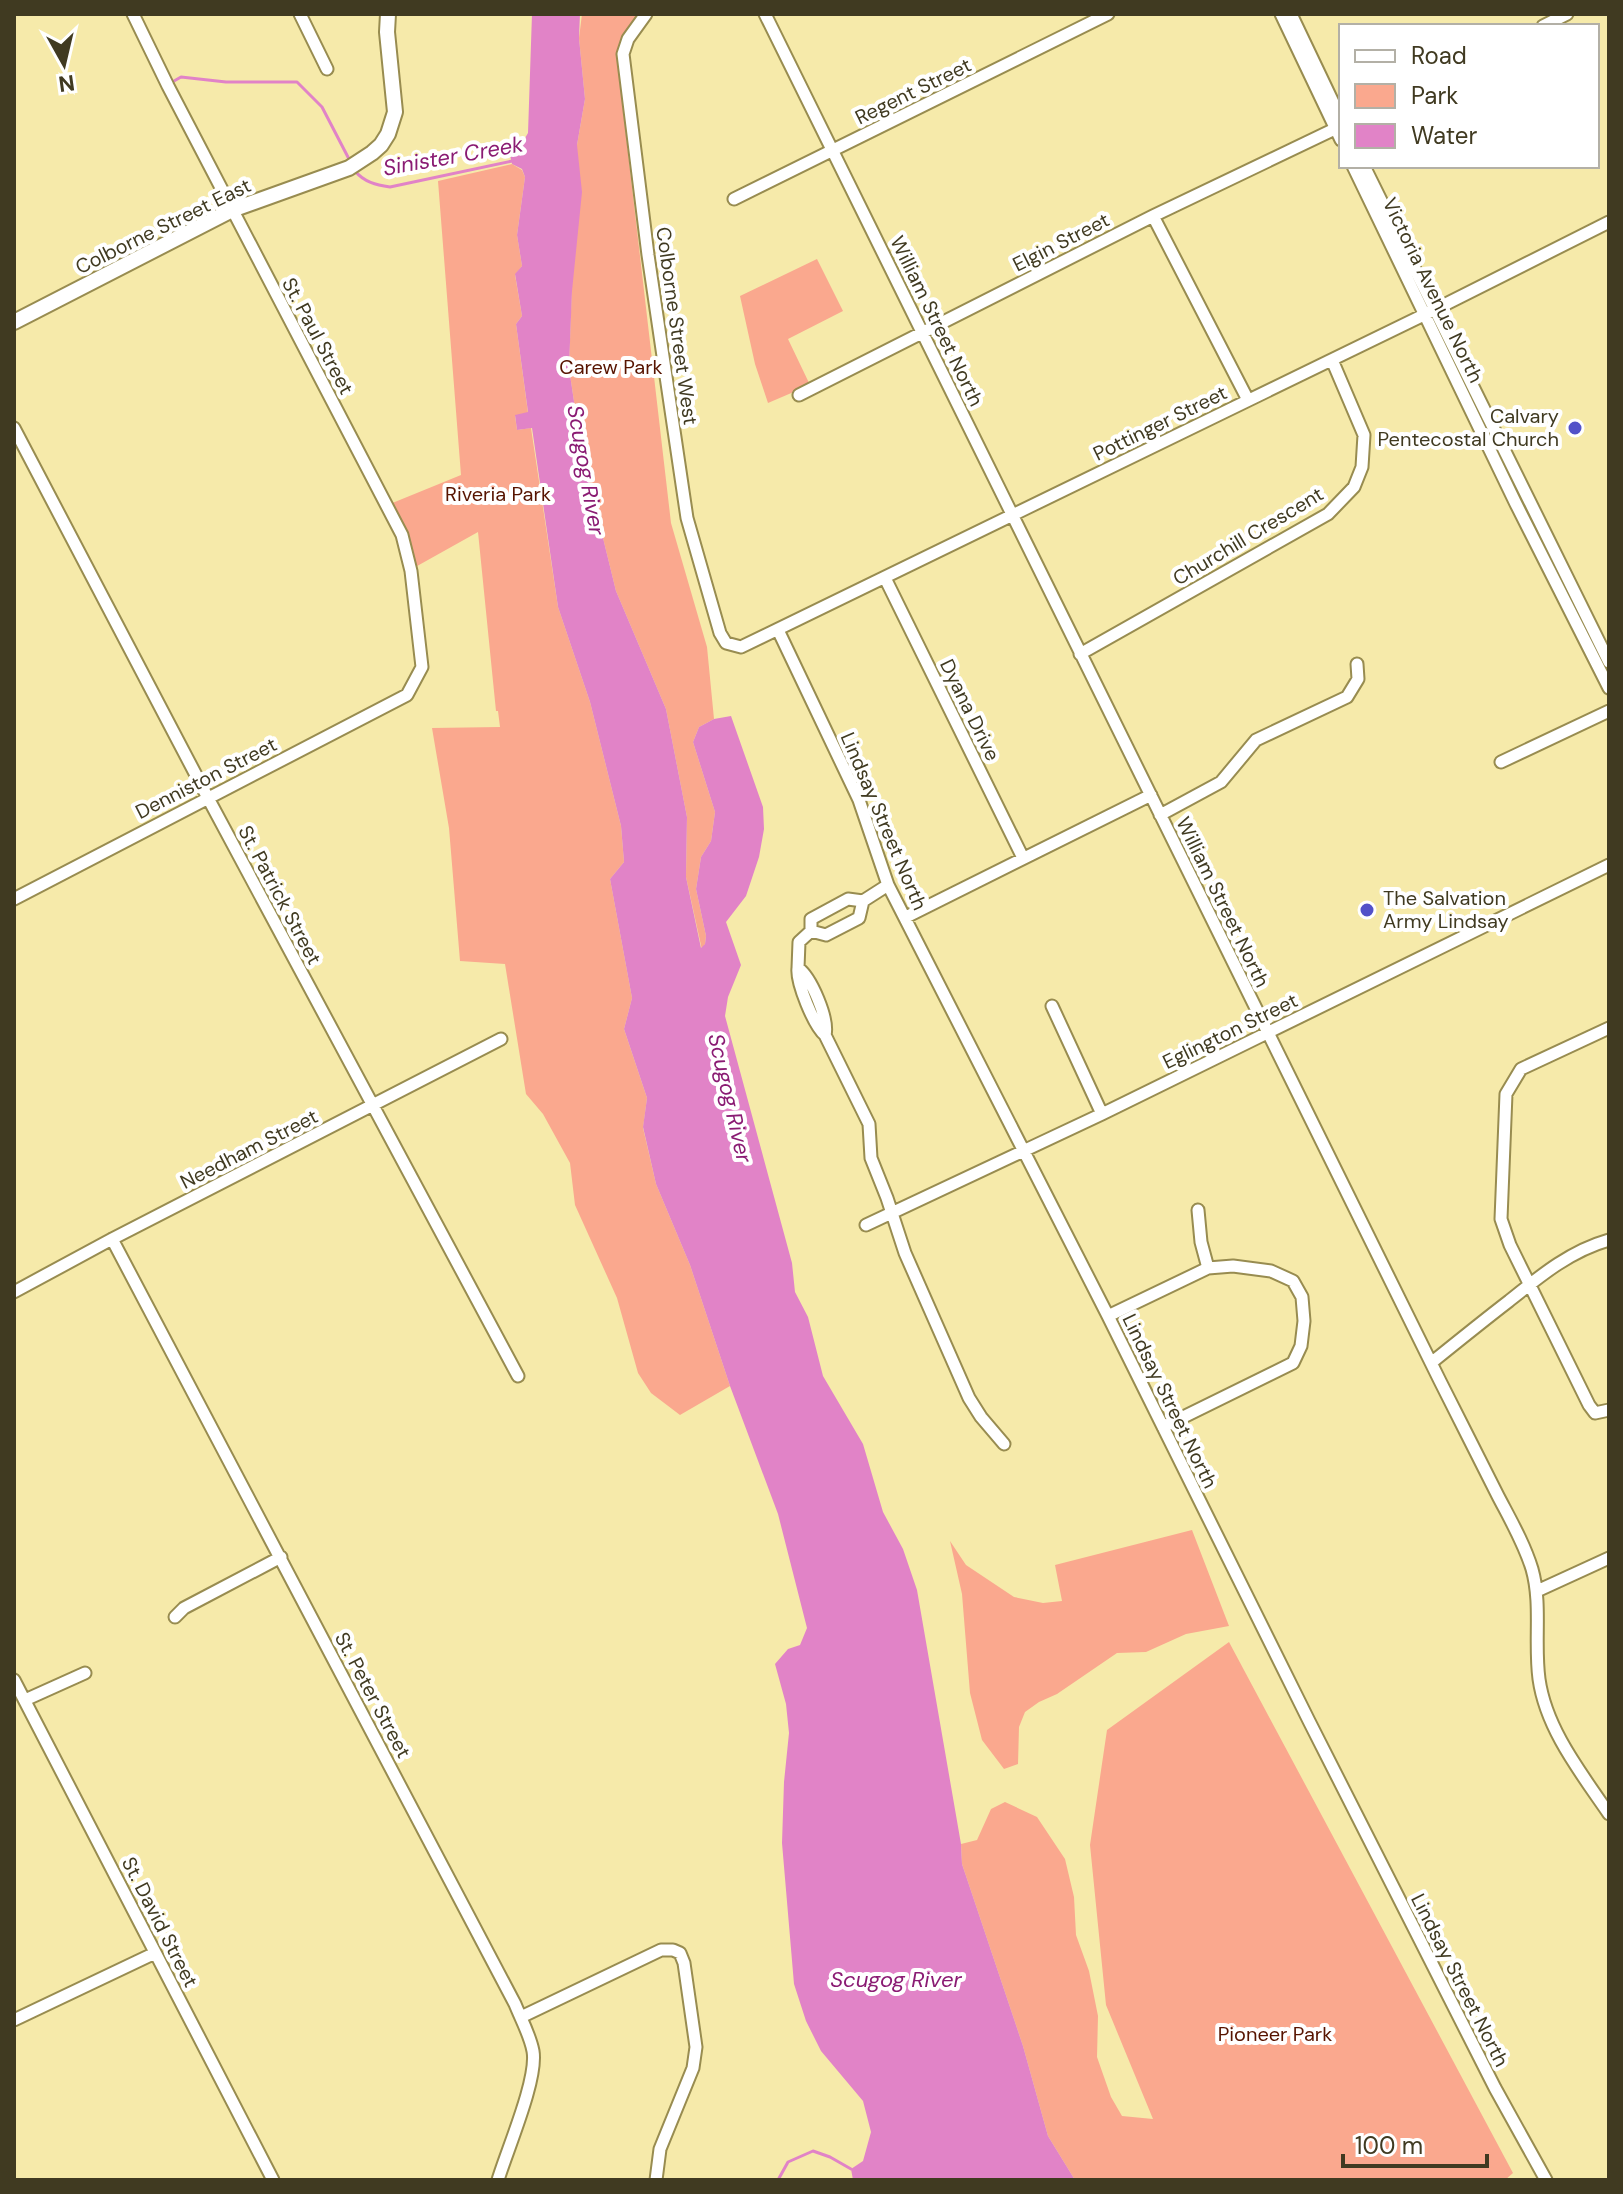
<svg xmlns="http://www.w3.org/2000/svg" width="1623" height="2194" viewBox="0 0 1623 2194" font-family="'DM Sans',sans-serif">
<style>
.green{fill:#faa88e}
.water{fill:#e183c7}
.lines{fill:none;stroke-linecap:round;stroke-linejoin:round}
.stream{stroke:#e183c7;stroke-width:3}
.minor-casing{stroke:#988c50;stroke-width:15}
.major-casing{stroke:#988c50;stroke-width:18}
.minor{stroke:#fff;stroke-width:11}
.major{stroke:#fff;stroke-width:14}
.poi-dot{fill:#5251c8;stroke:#fff;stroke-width:3}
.labels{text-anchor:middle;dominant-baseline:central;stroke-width:8;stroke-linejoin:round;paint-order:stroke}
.street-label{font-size:20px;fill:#403a21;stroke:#fff}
.park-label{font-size:20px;fill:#571400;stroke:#fff}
.poi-label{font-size:20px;fill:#403a21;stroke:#fff;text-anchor:end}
.water-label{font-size:22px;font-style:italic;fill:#8a1b73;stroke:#fff}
</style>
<rect width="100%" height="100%" fill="#f6eaaa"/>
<path class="green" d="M582 14H633L637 17 619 55 622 101 671 523 707 647 714 719 699 727 693 742 715 812 711 841 701 857 696 889 706 936 705 944 702 950 686 877 687 817 666 709 616 591 581 448 569 368 577 145 585 99 579 38Z
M512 164 522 170 525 177 517 235 522 266 515 275 522 316 516 324 528 413 515 416 517 430 531 428 558 607 590 702 621 826 624 862 610 879 632 998 624 1029 647 1098 643 1128 656 1184 690 1265 730 1386 680 1415 651 1393 638 1373 617 1298 575 1205 570 1163 543 1114 526 1094 505 964 460 961 449 828 432 728 500 727 498 711H496L478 532 410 570 385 506 461 475 438 181Z
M817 259 843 311 788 339 810 385 768 403 755 364 740 296Z
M1192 1530 1229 1626 1186 1634 1146 1652 1117 1653 1057 1694 1039 1702 1025 1712 1019 1727 1018 1764 1004 1769 982 1740 970 1693 962 1594 950 1541 966 1565 1014 1597 1043 1603 1062 1601 1055 1565Z
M1229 1642 1513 2173 1505 2180H1075L1048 2136 1023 2046 962 1864 961 1844 977 1840 991 1809 1005 1802 1037 1817 1065 1859 1074 1897 1076 1935 1089 1971 1098 2016 1097 2057 1111 2097 1122 2116 1153 2119 1106 2005 1090 1845 1107 1730Z"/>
<path class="water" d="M532 14H580L579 38 585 99 577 145 582 192 572 291 569 368 581 448 616 591 666 709 687 817 686 877 701 948 705 944 706 936 696 889 701 857 711 841 715 812 693 742 699 727 714 719 731 716 763 807 764 829 759 857 746 896 726 922 741 965 728 997 725 1016 792 1263 795 1292 808 1317 823 1376 863 1444 883 1512 903 1549 917 1590 961 1844 962 1864 1023 2046 1048 2136 1075 2180H853L851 2169 863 2161 871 2132 863 2101 821 2051 806 2021 794 1984 782 1843 784 1782 789 1733 786 1704 775 1664 788 1649 800 1645 807 1628 778 1514 730 1386 690 1265 656 1184 643 1127 647 1098 624 1029 632 998 610 879 624 862 621 826 590 702 558 607 532 428 517 430 515 415 528 412 516 324 522 316 515 274 522 266 517 235 525 177 522 169 512 164 510 155 518 150 528 133Z"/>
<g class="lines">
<path class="stream" d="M174 81 181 77 226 82H297L322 107 350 161
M355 171C364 182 376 185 390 187L512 161
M778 2180 788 2162 813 2151 830 2157 851 2169"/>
<defs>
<path id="minor" d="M300 14 327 69
M646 14 628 39 623 54 648 255 687 518 720 633 726 643 741 647 1434 310 1609 222
M765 14 1440 1381C1459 1419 1479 1458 1498 1496 1510 1519 1524 1543 1532 1569 1542 1604 1534 1642 1539 1679 1546 1729 1581 1773 1609 1814
M1281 14 1341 140
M1291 14 1341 119
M1543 26 1567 14
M1353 166 1516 504 1609 688
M1364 166C1445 331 1526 497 1609 662
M734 199 1108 14
M1153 216 1248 400
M799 395 1153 216 1341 126
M14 428 208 798 518 1376
M885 578 1023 858
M778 630 859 800 888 885 1108 1316 1309 1721 1495 2088 1546 2180
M1080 654 1328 514 1354 487 1362 467 1364 435 1332 360
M1501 762 1609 711
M1160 815 1221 782 1256 740 1347 697 1358 679 1357 664
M14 899 407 695 422 667 411 571 402 535 168 86 133 14
M863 901 888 885
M906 917 1151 795
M798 968C796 982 814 1026 825 1035 829 1019 811 977 798 968L799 942 811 931 826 935 859 918 863 901 848 899 811 919V931
M1052 1006 1102 1114
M1609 1028 1521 1069 1506 1094 1501 1219 1510 1245 1589 1405 1595 1413 1609 1410
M825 1035 869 1124 871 1158 887 1198 905 1253 969 1398 981 1417 1004 1444
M1198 1210 1201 1242 1208 1268
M866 1225 1102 1114 1609 865
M112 1239 515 2004C521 2019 530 2035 533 2051 538 2079 507 2150 498 2180
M14 1292 112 1239 501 1039
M1108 1316 1208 1268 1233 1266 1271 1271 1293 1281 1302 1297 1304 1321 1301 1346 1293 1363 1163 1427
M1431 1363C1457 1342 1483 1321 1509 1301 1540 1276 1570 1251 1609 1240
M1537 1591 1609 1558
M175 1617 184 1608 281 1557
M14 1680 273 2180
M25 1700 85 1673
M521 2017 661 1950H673L680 1953 684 1963 696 2047 693 2068 660 2149 656 2180
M14 2020 155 1953"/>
<path id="major" d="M14 322 232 210 349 168 372 153 381 145 388 134 395 112 387 32 388 14"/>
</defs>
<use href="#minor" class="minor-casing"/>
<use href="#major" class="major-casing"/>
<use href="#minor" class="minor"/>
<use href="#major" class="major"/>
</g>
<g class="poi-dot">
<circle cx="1575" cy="428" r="8"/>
<circle cx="1367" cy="910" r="8"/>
</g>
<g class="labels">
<g class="street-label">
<text transform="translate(913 91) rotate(-26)">Regent Street</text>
<text transform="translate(163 226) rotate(-26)">Colborne Street East</text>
<text transform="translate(1061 242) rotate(-27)">Elgin Street</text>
<text transform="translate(1433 290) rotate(64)">Victoria Avenue North</text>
<text transform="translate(937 321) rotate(64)">William Street North</text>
<text transform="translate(677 326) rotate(82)">Colborne Street West</text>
<text transform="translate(318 336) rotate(62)">St. Paul Street</text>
<text transform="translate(1160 423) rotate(-26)">Pottinger Street</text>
<text transform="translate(1248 536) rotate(-31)">Churchill Crescent</text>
<text transform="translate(970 710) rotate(64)">Dyana Drive</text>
<text transform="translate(206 778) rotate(-27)">Denniston Street</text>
<text transform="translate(884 821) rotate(67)">Lindsay Street North</text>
<text transform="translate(280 895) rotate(62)">St. Patrick Street</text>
<text transform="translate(1223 902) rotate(64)">William Street North</text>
<text transform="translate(1230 1031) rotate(-26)">Eglington Street</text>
<text transform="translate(249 1149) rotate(-27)">Needham Street</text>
<text transform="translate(1170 1401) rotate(64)">Lindsay Street North</text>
<text transform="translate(373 1695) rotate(62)">St. Peter Street</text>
<text transform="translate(160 1922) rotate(63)">St. David Street</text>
<text transform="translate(1460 1980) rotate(63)">Lindsay Street North</text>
</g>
<g class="park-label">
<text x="611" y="367">Carew Park</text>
<text x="498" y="494">Riveria Park</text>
<text x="1275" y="2034">Pioneer Park</text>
</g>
<g class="poi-label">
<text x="1559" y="416">Calvary<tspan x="1559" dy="23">Pentecostal Church</tspan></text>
<text x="1383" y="898" text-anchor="start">The Salvation<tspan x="1383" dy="23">Army Lindsay</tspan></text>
</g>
<g class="water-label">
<text transform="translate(453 156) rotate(-10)">Sinister Creek</text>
<text transform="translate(586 470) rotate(80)">Scugog River</text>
<text transform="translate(730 1098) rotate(77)">Scugog River</text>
<text x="896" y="1979">Scugog River</text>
</g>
</g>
<rect width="1623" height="2194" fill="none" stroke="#403a21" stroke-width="32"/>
<rect x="1339" y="24" width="260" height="144" fill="#ffffff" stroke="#b3b0a6" stroke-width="2"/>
<rect x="1355" y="50" width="40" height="12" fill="#ffffff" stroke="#b3b0a6" stroke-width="2"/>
<text x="1411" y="64" font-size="24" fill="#403a21">Road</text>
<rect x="1355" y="84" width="40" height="24" fill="#faa88e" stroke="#b3b0a6" stroke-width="2"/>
<text x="1411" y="104" font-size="24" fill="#403a21">Park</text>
<rect x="1355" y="124" width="40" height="24" fill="#e183c7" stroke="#b3b0a6" stroke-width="2"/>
<text x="1411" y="144" font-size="24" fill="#403a21">Water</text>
<g transform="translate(64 64) rotate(172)" stroke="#ffffff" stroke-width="6" paint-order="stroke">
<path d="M0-6L14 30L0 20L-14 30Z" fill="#403a21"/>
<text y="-12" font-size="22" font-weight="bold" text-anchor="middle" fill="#403a21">N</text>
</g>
<path d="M1343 2154v12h144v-12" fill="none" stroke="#403a21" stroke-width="4"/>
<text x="1355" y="2154" font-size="24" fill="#403a21" stroke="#ffffff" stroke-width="6" paint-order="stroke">100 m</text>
</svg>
